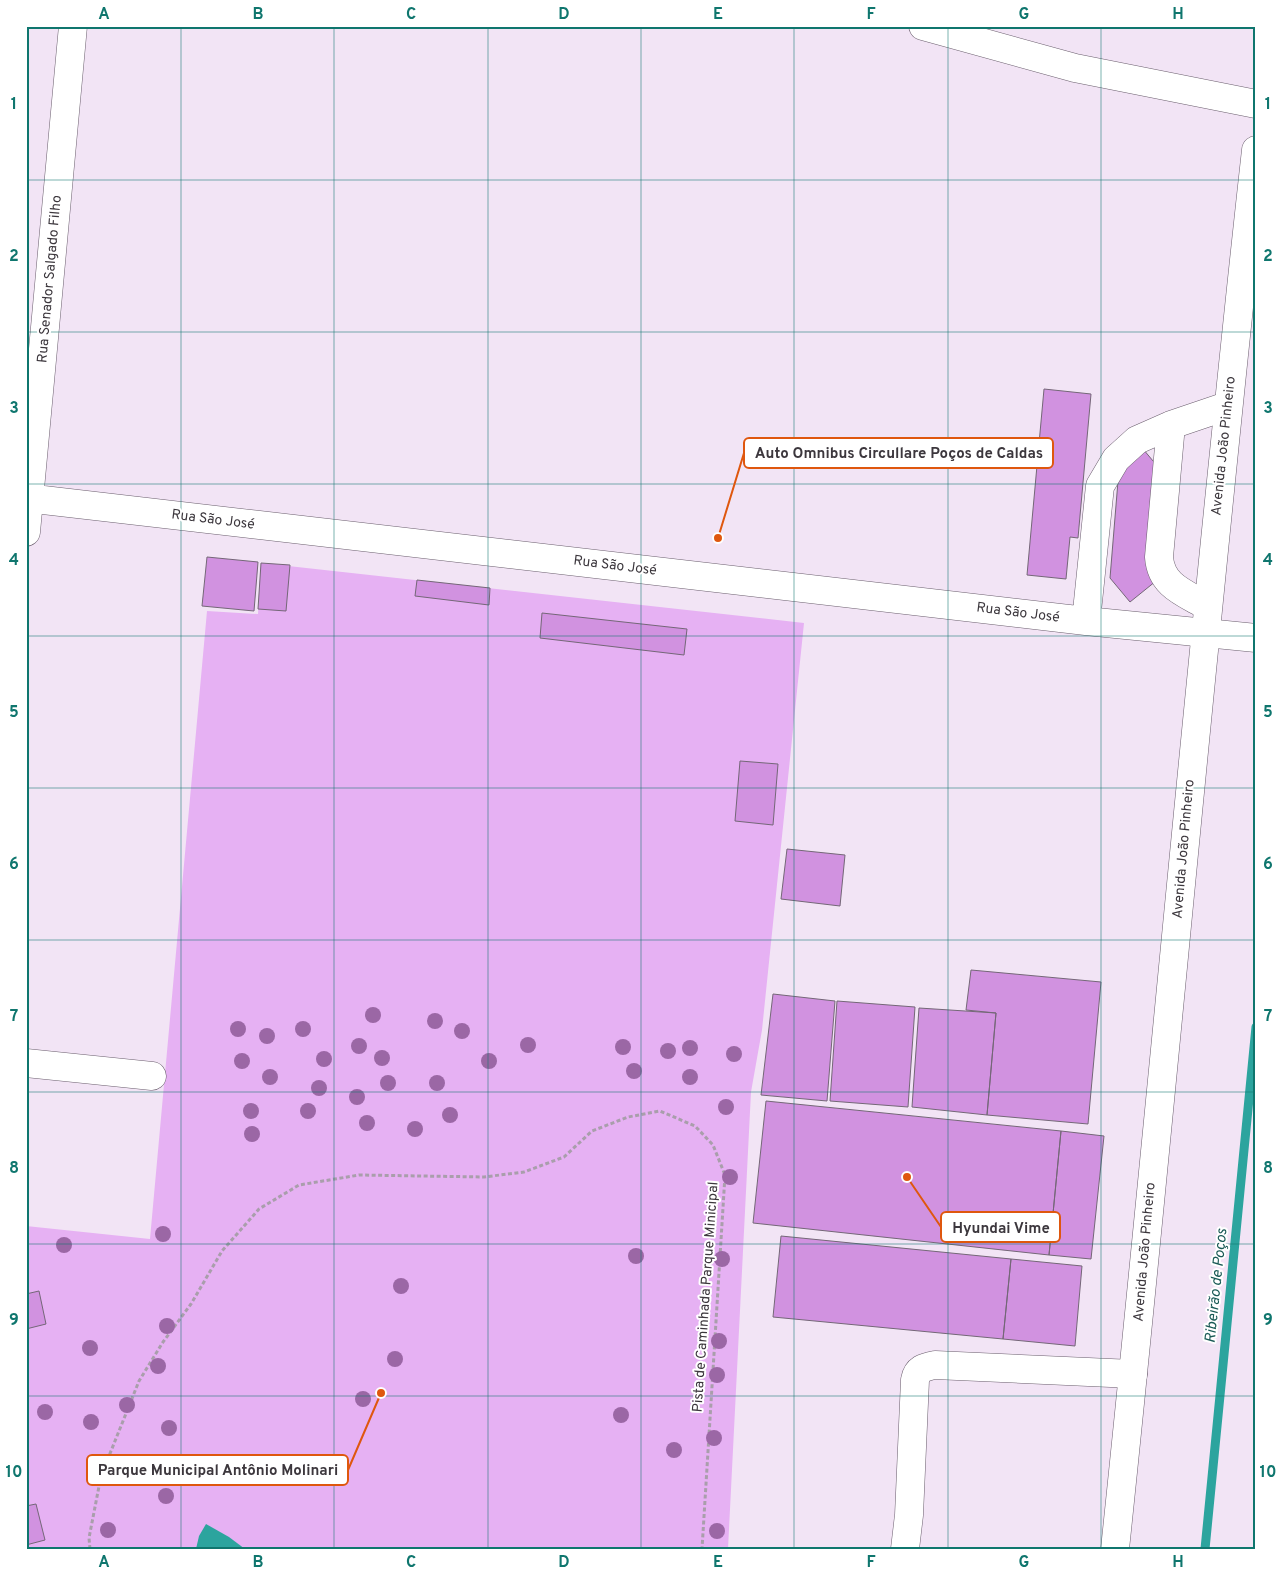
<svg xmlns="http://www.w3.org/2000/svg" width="1282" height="1575" viewBox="0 0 1282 1575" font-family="Overpass,sans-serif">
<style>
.green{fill:#e6b1f3}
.water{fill:#2ca49e}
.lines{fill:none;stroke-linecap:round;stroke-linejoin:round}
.stream{stroke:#2ca49e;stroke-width:9}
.building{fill:#d192e0;stroke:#746777}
.minor-casing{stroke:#6b5f6e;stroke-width:29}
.major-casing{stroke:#6b5f6e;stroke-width:29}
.path{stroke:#a99eab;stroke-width:3;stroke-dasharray:4 2.5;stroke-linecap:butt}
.minor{stroke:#fff;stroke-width:28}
.major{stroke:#fff;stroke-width:28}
.tree{fill:#9b67a5}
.grid{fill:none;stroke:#0f766e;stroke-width:1;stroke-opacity:0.55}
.labels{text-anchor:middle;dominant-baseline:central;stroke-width:4;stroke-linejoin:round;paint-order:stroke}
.street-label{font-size:14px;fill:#3c373d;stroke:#fff}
.water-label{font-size:15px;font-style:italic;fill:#1a5a56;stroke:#fff}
.leader{fill:none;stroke:#df570e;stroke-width:2}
.callout-dot{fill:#df570e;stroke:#fff;stroke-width:2}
.callout{fill:#fff;stroke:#df570e;stroke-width:2}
.callout-label{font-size:15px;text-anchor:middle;font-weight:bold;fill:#3c373d}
.neatline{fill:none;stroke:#0f766e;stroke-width:2}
.grid-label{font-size:16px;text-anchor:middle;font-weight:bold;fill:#0f766e}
</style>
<rect width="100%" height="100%" fill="#f2e4f5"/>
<path class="green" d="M261 563 804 623 762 1030 751 1092 728 1549H27L26 1226 150 1239 207 611 258 614Z"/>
<path class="water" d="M206 1524 229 1537 245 1549H196L199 1536Z"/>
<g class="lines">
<path class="stream" d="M1205 1549 1256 1027"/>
</g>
<path class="building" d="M1044 389 1091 394 1078 538 1070 537 1066 579 1027 575Z
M1143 449 1164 474 1156 581 1130 602 1110 578 1119 469Z
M207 557 258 562 254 611 202 606Z
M261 563 290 565 286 611 258 609Z
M417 580 490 588 489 605 415 596Z
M542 613 687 629 684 655 540 638Z
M740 761 778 764 773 825 735 821Z
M787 849 845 855 840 906 781 899Z
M971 970 1101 982 1088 1124 987 1115 996 1013 966 1010Z
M773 994 835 1001 827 1101 761 1095Z
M837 1001 915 1007 908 1107 830 1101Z
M919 1008 996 1013 987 1115 912 1107Z
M766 1101 1061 1131 1049 1255 753 1223Z
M1061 1131 1104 1136 1091 1259 1049 1255Z
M781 1236 1011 1259 1003 1339 773 1317Z
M1011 1259 1082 1266 1075 1346 1003 1339Z
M39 1291 46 1324 26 1329V1294Z
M36 1504 45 1540 26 1545V1506Z"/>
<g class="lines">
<defs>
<path id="minor" d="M923 26 1075 68 1256 104
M1171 425 1159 557C1161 586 1185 593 1207 606
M26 498 1086 621 1256 638
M26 532 73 26
M1086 621 1100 486 1116 459 1137 440 1171 425 1227 406
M26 1063 152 1076
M905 1549 909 1515 915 1380C917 1369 924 1367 935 1365L1133 1374"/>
<path id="major" d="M1115 1549C1164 1083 1204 616 1256 150"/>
</defs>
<use href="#minor" class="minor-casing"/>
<use href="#major" class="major-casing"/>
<path class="path" d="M90 1549 89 1538 101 1476 139 1381 163 1342 191 1304 222 1251 259 1209 299 1185 359 1175 484 1177 524 1172 564 1157 592 1131 628 1117 660 1111 695 1126 713 1145 725 1175 702 1549"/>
<use href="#minor" class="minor"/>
<use href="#major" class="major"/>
</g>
<g class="tree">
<circle cx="373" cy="1015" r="8"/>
<circle cx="435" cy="1021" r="8"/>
<circle cx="238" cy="1029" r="8"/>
<circle cx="303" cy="1029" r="8"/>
<circle cx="462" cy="1031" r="8"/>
<circle cx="267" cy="1036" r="8"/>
<circle cx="528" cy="1045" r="8"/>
<circle cx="359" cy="1046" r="8"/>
<circle cx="623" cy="1047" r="8"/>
<circle cx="690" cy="1048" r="8"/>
<circle cx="668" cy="1051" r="8"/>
<circle cx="734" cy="1054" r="8"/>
<circle cx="382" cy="1058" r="8"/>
<circle cx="324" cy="1059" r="8"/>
<circle cx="242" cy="1061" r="8"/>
<circle cx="489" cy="1061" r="8"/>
<circle cx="634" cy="1071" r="8"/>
<circle cx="270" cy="1077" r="8"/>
<circle cx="690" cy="1077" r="8"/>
<circle cx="388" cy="1083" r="8"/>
<circle cx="437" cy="1083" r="8"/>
<circle cx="319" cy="1088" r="8"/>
<circle cx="357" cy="1097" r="8"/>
<circle cx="726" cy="1107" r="8"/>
<circle cx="251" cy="1111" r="8"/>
<circle cx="308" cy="1111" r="8"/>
<circle cx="450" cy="1115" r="8"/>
<circle cx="367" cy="1123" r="8"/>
<circle cx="415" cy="1129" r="8"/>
<circle cx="252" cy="1134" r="8"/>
<circle cx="730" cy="1177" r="8"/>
<circle cx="163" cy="1234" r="8"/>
<circle cx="64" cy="1245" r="8"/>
<circle cx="636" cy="1256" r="8"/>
<circle cx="722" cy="1259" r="8"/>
<circle cx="401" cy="1286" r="8"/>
<circle cx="167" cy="1326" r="8"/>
<circle cx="719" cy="1341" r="8"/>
<circle cx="90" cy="1348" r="8"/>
<circle cx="395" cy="1359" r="8"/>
<circle cx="158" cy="1366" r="8"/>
<circle cx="717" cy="1375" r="8"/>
<circle cx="363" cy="1399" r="8"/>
<circle cx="127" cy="1405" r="8"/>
<circle cx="45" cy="1412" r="8"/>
<circle cx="621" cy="1415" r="8"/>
<circle cx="91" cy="1422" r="8"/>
<circle cx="169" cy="1428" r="8"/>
<circle cx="714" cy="1438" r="8"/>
<circle cx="674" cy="1450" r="8"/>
<circle cx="166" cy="1496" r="8"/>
<circle cx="108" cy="1530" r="8"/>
<circle cx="717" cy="1531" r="8"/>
</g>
<path class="grid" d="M181 26V1549M334 26V1549M488 26V1549M641 26V1549M794 26V1549M948 26V1549M1101 26V1549M26 180H1256M26 332H1256M26 484H1256M26 636H1256M26 788H1256M26 940H1256M26 1092H1256M26 1244H1256M26 1396H1256"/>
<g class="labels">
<g class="street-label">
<text transform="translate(50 279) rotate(-85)">Rua Senador Salgado Filho</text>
<text transform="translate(1224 446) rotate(-84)">Avenida João Pinheiro</text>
<text transform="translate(213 520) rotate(7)">Rua São José</text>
<text transform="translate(615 566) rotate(7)">Rua São José</text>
<text transform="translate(1018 613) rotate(7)">Rua São José</text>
<text transform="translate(1184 849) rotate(-85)">Avenida João Pinheiro</text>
<text transform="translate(1145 1252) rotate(-85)">Avenida João Pinheiro</text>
<text transform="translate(706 1297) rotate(-86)">Pista de Caminhada Parque Minicipal</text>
</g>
<g class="water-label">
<text transform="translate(1217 1286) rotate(-84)">Ribeirão de Poços</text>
</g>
</g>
<path class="leader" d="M718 538L744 453M907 1177L941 1227M381 1393L348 1470"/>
<g class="callout-dot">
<circle cx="718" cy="538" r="5"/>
<circle cx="907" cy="1177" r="5"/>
<circle cx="381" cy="1393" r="5"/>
</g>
<g class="callout">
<rect x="744" y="438" width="309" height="30" rx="5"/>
<rect x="941" y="1212" width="119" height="30" rx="5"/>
<rect x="87" y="1455" width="261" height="30" rx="5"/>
</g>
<g class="callout-label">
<text x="899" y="458">Auto Omnibus Circullare Poços de Caldas</text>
<text x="1001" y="1233">Hyundai Vime</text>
<text x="218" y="1475">Parque Municipal Antônio Molinari</text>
</g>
<rect width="1282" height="1575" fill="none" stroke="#ffffff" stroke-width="55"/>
<rect x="28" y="28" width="1226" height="1520" class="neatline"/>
<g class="grid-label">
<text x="104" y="19">A</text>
<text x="258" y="19">B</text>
<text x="411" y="19">C</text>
<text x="564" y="19">D</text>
<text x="718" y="19">E</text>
<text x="871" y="19">F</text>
<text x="1024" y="19">G</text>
<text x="1178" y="19">H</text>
<text x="14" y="109">1</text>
<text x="1268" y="109">1</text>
<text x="14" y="261">2</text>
<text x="1268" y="261">2</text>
<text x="14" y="413">3</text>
<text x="1268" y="413">3</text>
<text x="14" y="565">4</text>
<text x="1268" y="565">4</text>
<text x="14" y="717">5</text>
<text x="1268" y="717">5</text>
<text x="14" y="869">6</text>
<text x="1268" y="869">6</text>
<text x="14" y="1021">7</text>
<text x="1268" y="1021">7</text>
<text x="14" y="1173">8</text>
<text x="1268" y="1173">8</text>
<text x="14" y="1325">9</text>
<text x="1268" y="1325">9</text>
<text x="14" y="1477">10</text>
<text x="1268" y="1477">10</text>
<text x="104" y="1567">A</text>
<text x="258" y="1567">B</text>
<text x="411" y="1567">C</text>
<text x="564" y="1567">D</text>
<text x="718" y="1567">E</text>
<text x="871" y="1567">F</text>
<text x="1024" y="1567">G</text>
<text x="1178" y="1567">H</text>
</g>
</svg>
